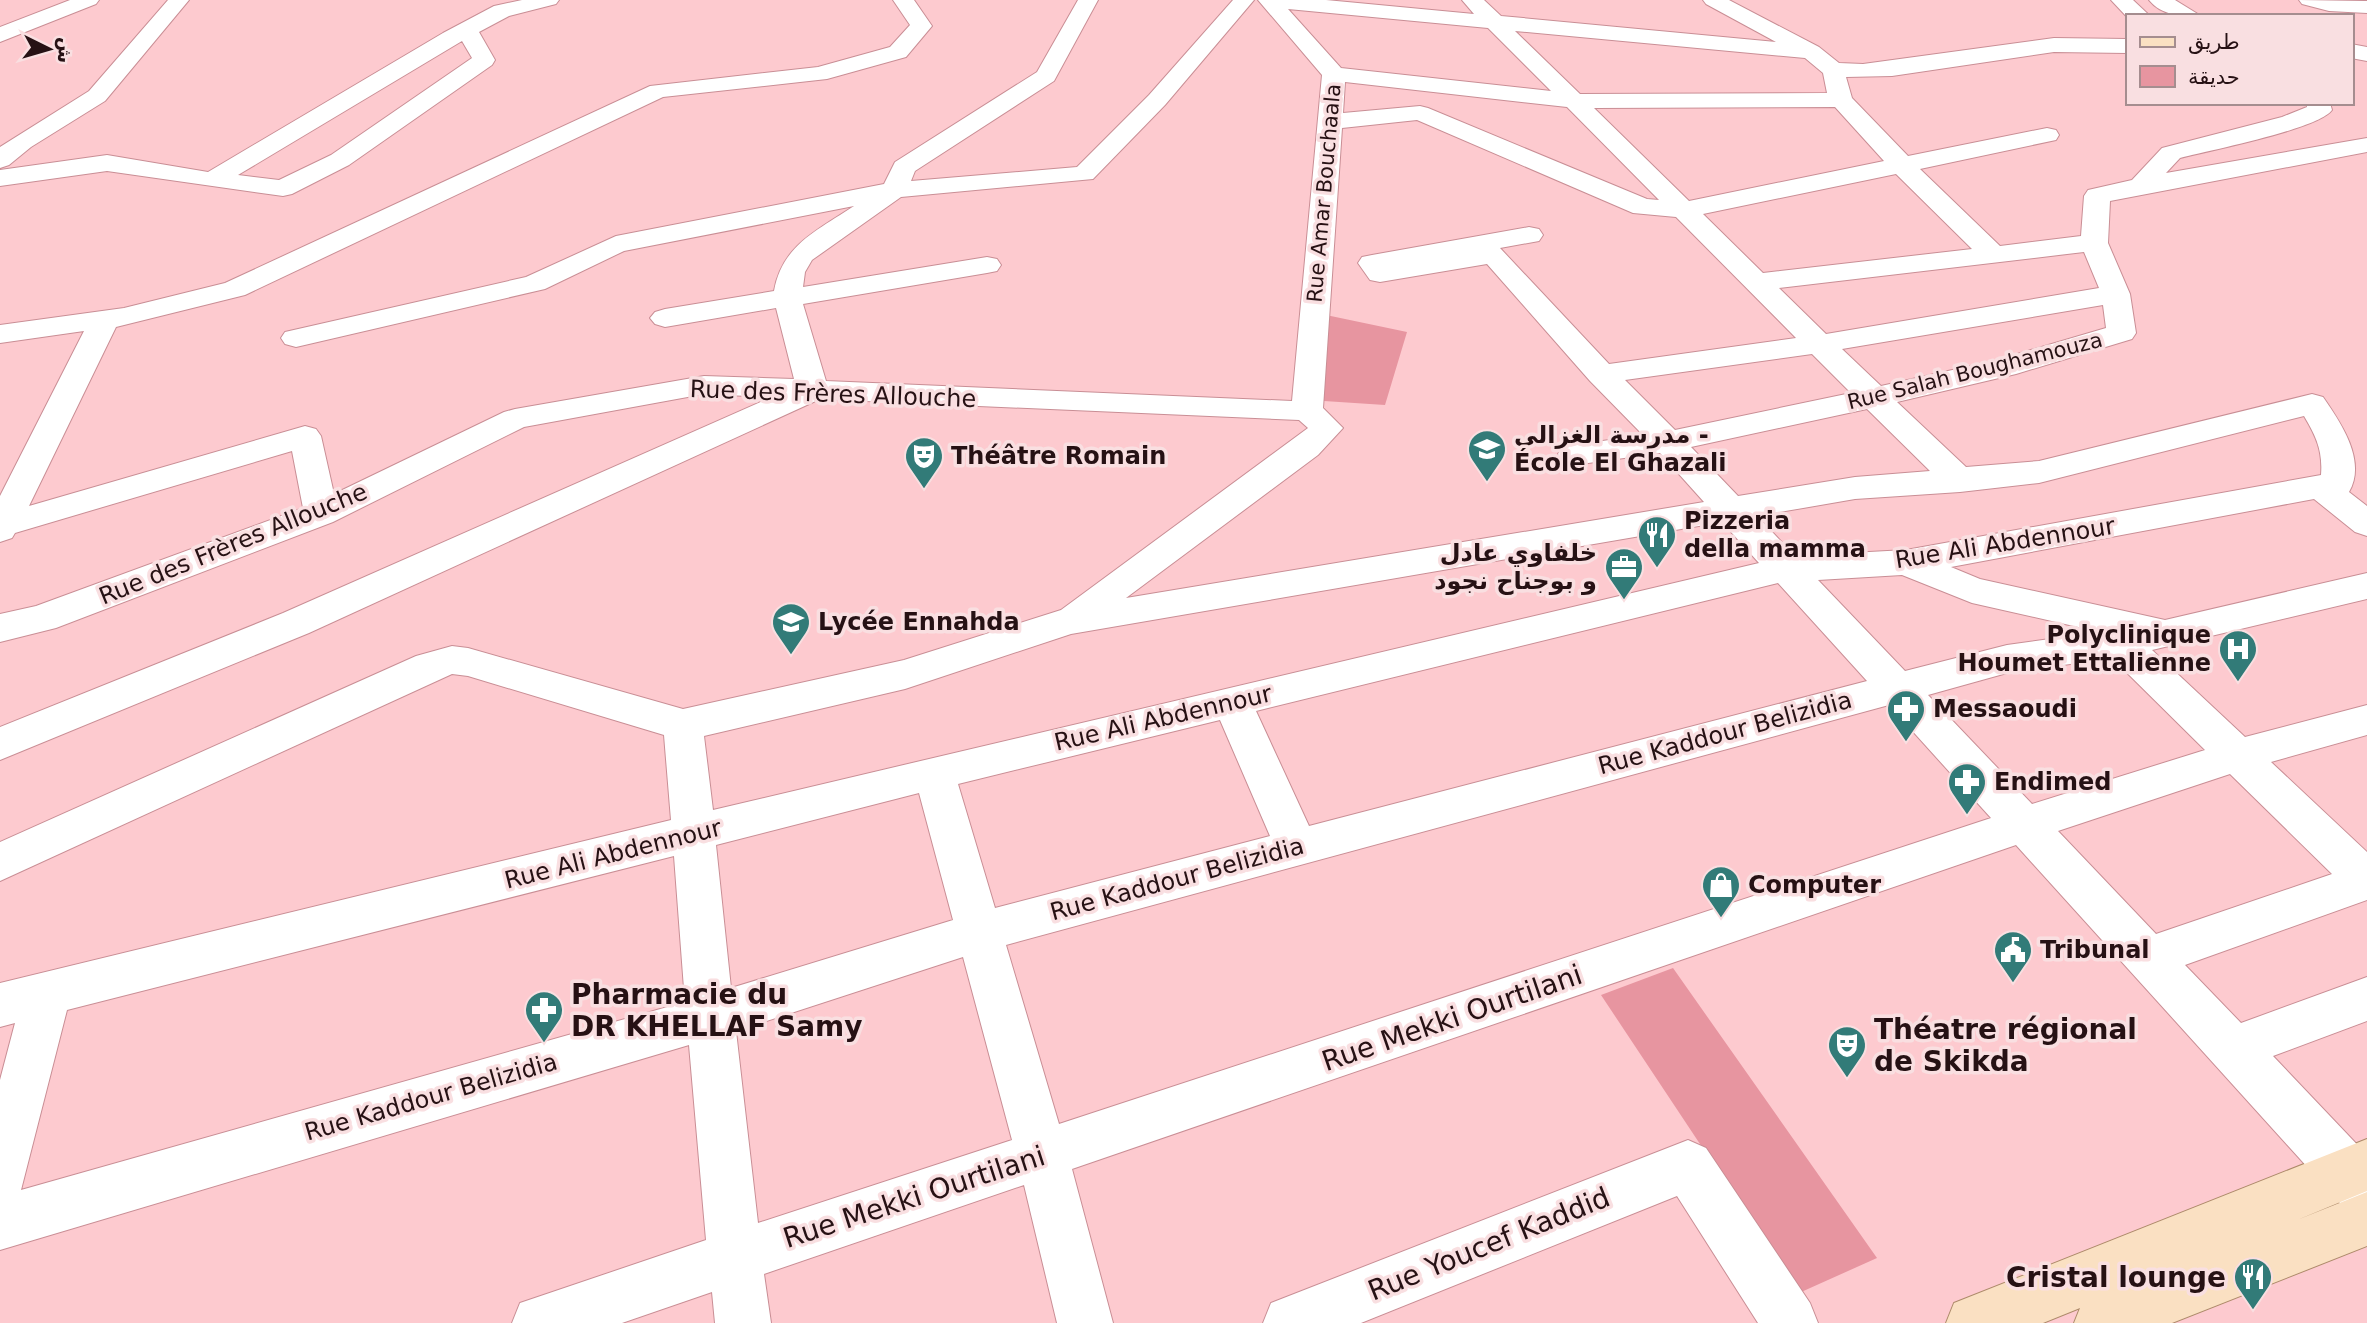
<svg xmlns="http://www.w3.org/2000/svg" width="2367" height="1323" viewBox="0 0 2367 1323" font-family="'DejaVu Sans',Cairo,sans-serif">
<style>
.green{fill:#e795a0}
.lines{fill:none;stroke-linecap:round;stroke-linejoin:round}
.minor-casing{stroke:#c98e95;stroke-width:2}
.primary-casing{stroke:#ad8a6a;stroke-width:2}
.minor{fill:#fff;fill-rule:evenodd}
.primary{fill:#fae0c2;fill-rule:evenodd}
.labels{text-anchor:middle;dominant-baseline:central;stroke-width:7;stroke-linejoin:round;paint-order:stroke}
.far-street-label{font-size:21px;fill:#261114;stroke:#f9dfe1}
.street-label{font-size:24px;fill:#261114;stroke:#f9dfe1}
.poi-label{font-size:24px;font-weight:bold;fill:#261114;stroke:#f9dfe1;text-anchor:start}
.near-poi-label{font-size:28px;font-weight:bold;fill:#261114;stroke:#f9dfe1;text-anchor:start}
.near-street-label{font-size:28px;fill:#261114;stroke:#f9dfe1}
</style>
<rect width="100%" height="100%" fill="#fdcacf"/>
<path class="green" d="M1326 315 1407 332 1385 405 1324 401 1316 392Z
M1673 968 1877 1258 1799 1293 1601 995Z"/>
<g class="lines">
<defs>
<path id="minor" d="M70 0H99L96 4 0 42V27Z
M168 0H189L105 101 31 147 9 165 0 168V147L89 91Z
M522 0H559L556 4 509 16 479 32 495 60 492 65 349 165 292 194 283 196 107 171 0 186V170L107 155 208 172 443 33 494 6ZM462 41 472 58 331 155 279 180 238 175Z
M893 0H914L932 26 906 57 827 79 663 97 245 295 116 327 29 506 305 426 316 429 321 436 334 494 504 412 515 409 704 376 794 379 776 308 665 327 655 324 650 318 655 312 665 309 774 291C782 245 818 230 854 206L624 251 545 289 296 347 285 344 281 338 285 332 526 277 616 236 884 184 895 162 1037 72 1078 0H1098L1054 81 915 171 911 181 1077 167 1149 95 1233 0H1254L1165 105 1093 179 901 197 812 260 805 272 803 287 987 257 997 259 1001 265 997 271 987 273 803 304 826 381 1292 401 1322 75 1258 0H1326L1474 14 1462 0H1484L1501 16 1776 42 1706 4 1703 0H1729L1819 47 1839 63 1863 64 2054 38 2127 39V53L2054 52 1892 76 1846 77 1852 98 1908 156 2047 128 2056 130 2059 135 2056 140 1920 169 2000 246 2081 236 2084 196 2088 190 2132 180 2162 148 2282 117 2307 107 2306 103H2330L2332 110C2319 129 2207 151 2180 158L2166 173 2367 138V152L2110 201 2108 243 2130 294 2136 333 2132 339 2016 374 1897 402 1966 467 2039 461 2312 394 2323 397C2341 423 2367 461 2349 492L2367 506V536L2355 532 2314 499 1951 567 1980 579 2165 620 2367 573V599L2152 650 2245 737 2367 705V735L2271 762 2367 852V900L2185 965 2241 1023 2367 977V1021L2273 1056 2367 1155V1219L2348 1212 2016 845 1072 1169 1113 1323H1057L1024 1185 764 1274 771 1323H715L712 1292 622 1323H512L520 1303 706 1240 689 1045 0 1250V1080L15 1023 0 1027V983L671 820 664 735 468 676 452 674 0 881V842L416 656 452 646 468 648 683 709 904 660 1061 610 1308 428 1299 420 820 399 309 633 0 760V727L283 613 772 397 704 394 524 427 333 522 56 628 0 642V614L36 606 303 508 292 451 15 533 12 538 0 542V496L84 331 0 343V325L124 308 225 283 650 86 818 67 890 47 910 25ZM1288 9 1488 28 1551 91 1341 68ZM1515 31 1805 58 1823 73 1827 93 1580 94ZM1345 82 1567 107 1659 200 1647 199 1428 108 1420 106 1343 113ZM1835 107 1884 161 1689 201 1594 108ZM1417 120 1633 213 1676 217 1796 338 1609 364 1500 248 1539 241 1543 235 1539 229 1529 227 1372 255 1362 257 1358 263 1370 280 1380 282 1487 264 1590 381 1643 435 1562 447 1558 454 1562 461 1574 465 1660 453 1704 502 1126 598 1318 455 1343 428 1323 408 1342 128ZM1896 174 1972 249 1763 273 1703 214ZM2084 252 2099 288 1826 334 1779 288ZM2103 305 2106 328 1997 360 1881 386 1842 349ZM1812 354 1851 393 1675 430 1625 380ZM1867 409 1930 471 1855 477 1738 496 1691 447ZM2304 416C2316 436 2323 451 2321 475L1906 550 1795 556 1757 516 1855 499 1960 492 2039 483ZM1722 522 1759 563 713 810 704 736 905 689 1071 634ZM1902 575 1972 603 2100 632 2007 645 1905 671 1818 580ZM1778 583 1867 681 1309 826 1256 711ZM2112 658 2205 750 2032 804 1928 695 2007 673ZM1889 705 1991 818 1059 1124 1006 945ZM1220 720 1270 836 995 908 958 784ZM2230 774 2332 874 2156 934 2058 831ZM919 793 953 920 731 988 716 845ZM674 856 685 1002 21 1190 67 1010ZM963 957 1012 1140 758 1223 736 1031Z
M2111 0H2133L2150 16 2127 17Z
M2149 0H2175L2201 16C2181 16 2162 16 2149 0Z
M2299 0 2364 1H2367V13L2329 11 2302 4Z
M2351 44 2367 47V61L2351 58Z
M1688 1140 1706 1148 1810 1303 1818 1323H1758L1677 1196 1361 1323H1263L1271 1303Z"/>
<path id="primary" d="M2367 1139V1191L2297 1220 2367 1192V1246L2172 1323H2074L2080 1308 2043 1323H1946L1954 1303Z"/>
</defs>
<use href="#minor" class="minor-casing"/>
<use href="#primary" class="primary-casing"/>
<use href="#minor" class="minor"/>
<use href="#primary" class="primary"/>
</g>
<defs>
<symbol id="school-pin" viewBox="-11 -11 22 30"><path d="M0 17L-7.5 6A9.5 9.5 0 1 1 7.5 6Z" fill="#327b78" stroke="#f9dfe1"/><path d="M0-5L7-2L0 1L-7-2ZM-4 1L0 2.5L4 1V4Q0 6-4 4Z" fill="#fff"/></symbol>
<symbol id="theatre-pin" viewBox="-11 -11 22 30"><path d="M0 17L-7.5 6A9.5 9.5 0 1 1 7.5 6Z" fill="#327b78" stroke="#f9dfe1"/><path d="M-5-5.5Q0-4 5-5.5V0Q5 5 0 6Q-5 5-5 0ZM-3.3-2.5H-1v1.5H-3.3ZM1-2.5H3.3v1.5H1ZM-2.8 1Q0 5.5 2.8 1Z" fill="#fff"/></symbol>
<symbol id="restaurant-pin" viewBox="-11 -11 22 30"><path d="M0 17L-7.5 6A9.5 9.5 0 1 1 7.5 6Z" fill="#327b78" stroke="#f9dfe1"/><path d="M-5-6h1v4h1v-4h1v4h1v-4h1v5L-1.5 .5V6h-2V.5L-5-1ZM5-6V6H3V1.5H1.5Q1.5-4 5-6Z" fill="#fff"/></symbol>
<symbol id="office-pin" viewBox="-11 -11 22 30"><path d="M0 17L-7.5 6A9.5 9.5 0 1 1 7.5 6Z" fill="#327b78" stroke="#f9dfe1"/><path d="M-6-3h4V-5.5h4V-3h4V5H-6ZM-1-4.5V-3h2v-1.5ZM-6 0V1H6V0Z" fill="#fff"/></symbol>
<symbol id="hospital-pin" viewBox="-11 -11 22 30"><path d="M0 17L-7.5 6A9.5 9.5 0 1 1 7.5 6Z" fill="#327b78" stroke="#f9dfe1"/><path d="M-5-5h3v3.5h4V-5h3V5h-3V1.5h-4V5h-3Z" fill="#fff"/></symbol>
<symbol id="pharmacy-pin" viewBox="-11 -11 22 30"><path d="M0 17L-7.5 6A9.5 9.5 0 1 1 7.5 6Z" fill="#327b78" stroke="#f9dfe1"/><path d="M-2-6h4v4h4v4h-4v4h-4v-4h-4v-4h4Z" fill="#fff"/></symbol>
<symbol id="shop-pin" viewBox="-11 -11 22 30"><path d="M0 17L-7.5 6A9.5 9.5 0 1 1 7.5 6Z" fill="#327b78" stroke="#f9dfe1"/><path d="M-5-2.5h2.3a2.7 3.5 0 0 1 5.4 0H5L5.5 6h-11ZM-1.5-2.5h3a1.5 2.3 0 0 0-3 0Z" fill="#fff"/></symbol>
<symbol id="civic-pin" viewBox="-11 -11 22 30"><path d="M0 17L-7.5 6A9.5 9.5 0 1 1 7.5 6Z" fill="#327b78" stroke="#f9dfe1"/><path d="M-.6-6.5H3V-4.5H.6V-3L4-1V1h2V6H-6V1h2V-1L-.6-3ZM-1.2 2.5V6h2.4V2.5Z" fill="#fff"/></symbol>
</defs>
<g fill-rule="evenodd">
<use href="#school-pin" x="1465" y="427" width="44" height="60"/>
<use href="#theatre-pin" x="902" y="434" width="44" height="60"/>
<use href="#restaurant-pin" x="1635" y="513" width="44" height="60"/>
<use href="#office-pin" x="1602" y="545" width="44" height="60"/>
<use href="#school-pin" x="769" y="600" width="44" height="60"/>
<use href="#hospital-pin" x="2216" y="627" width="44" height="60"/>
<use href="#pharmacy-pin" x="1884" y="687" width="44" height="60"/>
<use href="#pharmacy-pin" x="1945" y="760" width="44" height="60"/>
<use href="#shop-pin" x="1699" y="863" width="44" height="60"/>
<use href="#civic-pin" x="1991" y="928" width="44" height="60"/>
<use href="#pharmacy-pin" x="522" y="988" width="44" height="60"/>
<use href="#theatre-pin" x="1825" y="1023" width="44" height="60"/>
<use href="#restaurant-pin" x="2231" y="1255" width="44" height="60"/>
</g>
<g class="labels">
<g class="far-street-label">
<text transform="translate(1324 193) rotate(-85)">Rue Amar Bouchaala</text>
<text transform="translate(1975 371) rotate(-14)">Rue Salah Boughamouza</text>
</g>
<g class="street-label">
<text transform="translate(833 394) rotate(2)">Rue des Frères Allouche</text>
<text transform="translate(2005 543) rotate(-9)">Rue Ali Abdennour</text>
<text transform="translate(233 544) rotate(-22)">Rue des Frères Allouche</text>
<text transform="translate(1163 718) rotate(-13)">Rue Ali Abdennour</text>
<text transform="translate(1725 733) rotate(-15)">Rue Kaddour Belizidia</text>
<text transform="translate(613 854) rotate(-14)">Rue Ali Abdennour</text>
<text transform="translate(1177 879) rotate(-15)">Rue Kaddour Belizidia</text>
<text transform="translate(431 1097) rotate(-16)">Rue Kaddour Belizidia</text>
</g>
<g class="poi-label">
<text x="1514" y="435">مدرسة الغزالي -<tspan x="1514" dy="28">École El Ghazali</tspan></text>
<text x="951" y="456">Théâtre Romain</text>
<text x="1684" y="521">Pizzeria<tspan x="1684" dy="28">della mamma</tspan></text>
<text x="1597" y="553" text-anchor="end">خلفاوي عادل<tspan x="1597" dy="28">و بوجناح نجود</tspan></text>
<text x="818" y="622">Lycée Ennahda</text>
<text x="2211" y="635" text-anchor="end">Polyclinique<tspan x="2211" dy="28">Houmet Ettalienne</tspan></text>
<text x="1933" y="709">Messaoudi</text>
<text x="1994" y="782">Endimed</text>
<text x="1748" y="885">Computer</text>
<text x="2040" y="950">Tribunal</text>
</g>
<g class="near-poi-label">
<text x="571" y="994">Pharmacie du<tspan x="571" dy="32">DR KHELLAF Samy</tspan></text>
<text x="1874" y="1029">Théatre régional<tspan x="1874" dy="32">de Skikda</tspan></text>
<text x="2226" y="1277" text-anchor="end">Cristal lounge</text>
</g>
<g class="near-street-label">
<text transform="translate(1452 1018) rotate(-19)">Rue Mekki Ourtilani</text>
<text transform="translate(914 1197) rotate(-18)">Rue Mekki Ourtilani</text>
<text transform="translate(1489 1244) rotate(-22)">Rue Youcef Kaddid</text>
</g>
</g>
<rect x="2126" y="14" width="228" height="91" fill="#f9dfe1" stroke="#a58d8f" stroke-width="2"/>
<rect x="2140" y="37" width="35" height="10" fill="#fae0c2" stroke="#a58d8f" stroke-width="2"/>
<text x="2188" y="49" font-size="21" fill="#261114">طريق</text>
<rect x="2140" y="66" width="35" height="21" fill="#e795a0" stroke="#a58d8f" stroke-width="2"/>
<text x="2188" y="84" font-size="21" fill="#261114">حديقة</text>
<g transform="translate(49 49) rotate(95)" stroke="#f9dfe1" stroke-width="5" paint-order="stroke">
<path d="M0-5L12 26L0 18L-12 26Z" fill="#261114"/>
<text y="-10" font-size="19" font-weight="bold" text-anchor="middle" fill="#261114">ش</text>
</g>
</svg>
